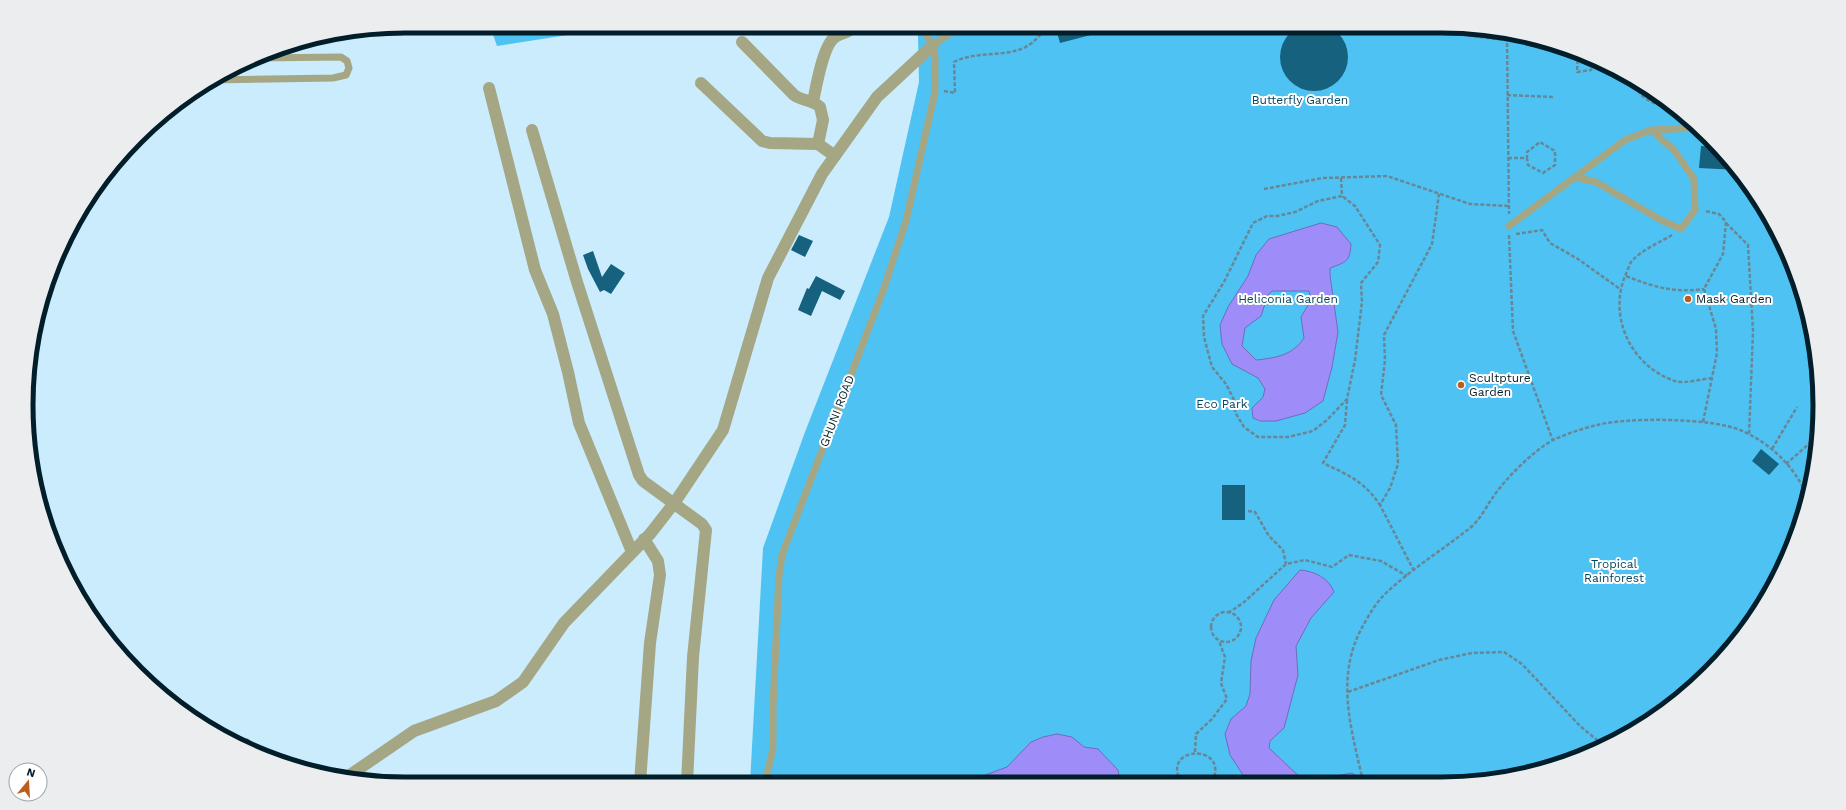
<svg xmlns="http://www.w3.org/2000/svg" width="1846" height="810" viewBox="0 0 1846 810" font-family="'Work Sans',sans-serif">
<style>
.green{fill:#4ec3f3}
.water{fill:#9e8df8;stroke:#6f6cba;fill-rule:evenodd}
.building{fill:#15617e}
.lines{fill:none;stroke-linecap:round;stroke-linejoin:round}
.path{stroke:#688796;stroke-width:2.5;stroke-dasharray:4 2;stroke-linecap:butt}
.lane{stroke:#a5a684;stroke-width:7}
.street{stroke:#a5a684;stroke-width:12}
.poi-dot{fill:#bd5c1b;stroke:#fff;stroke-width:1.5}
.labels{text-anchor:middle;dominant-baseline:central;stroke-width:4;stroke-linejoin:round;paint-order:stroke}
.park-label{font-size:12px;fill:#00475f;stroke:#fff}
.poi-label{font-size:12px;fill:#011e2a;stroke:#fff;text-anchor:start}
.street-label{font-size:12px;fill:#011e2a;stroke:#fff}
.rim{fill:none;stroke:#011e2a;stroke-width:5}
</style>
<rect width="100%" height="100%" fill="#caecfd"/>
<path class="green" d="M490 26H626L497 46Z
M911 26H1441L1563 46 1631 77 1691 120 1742 174 1781 238 1807 307 1819 380 1817 455 1800 527 1756 616 1672 706 1586 755 1491 781 750 783 763 548 805 432 889 217 919 82 918 35Z"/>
<path class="water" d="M1321 223 1337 227 1351 244C1350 262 1346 262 1330 268V275L1338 332 1332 367 1323 401 1305 413 1276 421H1260L1253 418 1252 408 1263 397 1265 389 1258 378 1232 364 1222 344 1220 325 1228 307 1248 276 1256 255 1269 239ZM1272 291H1309L1311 300 1301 317 1304 338C1293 355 1276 358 1256 360L1242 346 1245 328 1261 316 1268 295Z
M1300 570C1314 571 1329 578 1334 592L1311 618 1296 646 1298 675 1284 728 1270 741 1269 748 1304 781H1247L1230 755 1225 734 1231 719 1246 706 1250 694 1251 661 1256 638 1274 600Z
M1057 734 1072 737 1084 747 1098 749 1118 770 1120 782H966L1007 767 1031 742 1043 737Z
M1352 773 1358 777 1355 781H1307Z"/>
<path class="building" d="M1280 57a34 34 0 1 1 68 0a34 34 0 1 1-68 0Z
M1082 26H1110V30L1060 43 1057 32Z
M1701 146 1716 147 1738 170 1699 168Z
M799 235 813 241 805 257 791 250Z
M593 251 602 277 611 264 625 273 611 294 604 290 600 292 588 269 583 255Z
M816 276 845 291 840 300 822 291 811 316 798 310 807 288 809 289Z
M1761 449 1779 464 1769 475 1752 461Z
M1222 485H1245V520H1222Z"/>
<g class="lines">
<path class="path" d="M1427 26C1466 38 1506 39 1546 45L1548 44
M1507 37 1509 214
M1578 54 1577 72 1591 70 1596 61
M1634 79C1637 100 1656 105 1674 108
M944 91 955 93 954 62C978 49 1012 60 1033 42 1038 38 1043 31 1048 26
M1507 95 1555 97
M1508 158H1527V152L1540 142 1555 151V165L1543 173 1528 165 1527 158
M1341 178 1342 196 1318 201 1295 212 1277 216H1267L1253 223 1224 282 1203 316 1204 337 1212 367 1226 384 1235 402V412L1244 427 1258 437H1288L1313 431 1327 420 1347 399 1355 360 1362 302 1361 283 1378 262 1380 245 1355 206 1342 196
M1264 189 1323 178 1387 176 1470 204 1509 206
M1726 223 1748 245 1753 331 1749 435
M1516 234 1542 230 1550 243 1578 259 1620 289
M1509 235 1513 331 1553 441
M1672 235C1659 243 1641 250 1631 262 1629 266 1627 272 1625 276 1608 318 1632 367 1675 381 1685 384 1701 379 1712 378
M1626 276C1654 287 1673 293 1704 289
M1347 400 1345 425 1323 463C1348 475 1364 481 1380 505
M1703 422 1717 353 1716 329 1704 289 1723 254 1726 222 1719 214 1705 211
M1772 449 1797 407
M1786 464 1810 443H1817
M1248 511 1255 512 1269 536 1283 550 1286 564
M1414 571 1380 505 1390 488 1398 464 1396 425 1381 395 1385 360 1384 335 1432 244 1439 194
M1211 627a15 15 0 1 1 30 0a15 15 0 1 1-30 0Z
M1228 613 1243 603 1286 564 1305 560 1332 567 1349 555 1381 561 1407 576
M1348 692 1439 660 1472 653 1504 652 1522 664 1580 726 1603 745
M1195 752 1196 734 1212 719 1227 699 1221 683 1225 657 1219 641
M1363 781C1353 737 1338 688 1355 643 1359 631 1373 607 1382 597 1408 571 1441 551 1470 528 1480 520 1486 507 1493 497 1507 477 1532 452 1553 440 1566 434 1584 428 1597 425 1628 417 1712 418 1740 430 1769 442 1796 467 1807 497
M1181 782C1160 745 1231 743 1212 782"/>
<path class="lane" d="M386 29 431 30 435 26
M933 45 961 26
M212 80 333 78 346 75 349 68 347 61 341 57 258 58
M1575 177 1596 182 1661 220 1681 229 1695 210 1694 179 1674 150 1651 130
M1509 226 1625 140 1651 130 1698 128
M247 742 254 751
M765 783 773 748V706L779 576 782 555 883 291 906 221 935 92V55L933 45 920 26"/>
<path class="street" d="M742 42 794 95C802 101 813 100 820 107L823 120 818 144
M701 83 762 141 770 143 818 144 835 156
M489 88 535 270 553 314 568 372 579 423 632 552
M813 102C816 87 823 45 835 37 842 32 849 34 853 26
M532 130 577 282 639 475 643 481 702 524 706 530 693 657 687 783
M350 775 414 731 496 701 523 682 564 623 650 534 675 502 723 430 768 278 822 174 877 97 933 45
M640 783 650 643 660 575 658 561 644 539"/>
</g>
<g class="poi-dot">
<circle cx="1688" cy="299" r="4"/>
<circle cx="1461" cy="385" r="4"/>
</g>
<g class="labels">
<g class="park-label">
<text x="1300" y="100">Butterfly Garden</text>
<text x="1288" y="299">Heliconia Garden</text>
<text x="1222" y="404">Eco Park</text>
<text x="1614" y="564">Tropical<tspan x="1614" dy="14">Rainforest</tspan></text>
</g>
<g class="poi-label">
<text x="1696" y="299">Mask Garden</text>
<text x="1469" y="378">Scultpture<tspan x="1469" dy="14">Garden</tspan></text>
</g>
<g class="street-label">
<text transform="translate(837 411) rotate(-69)">GHUNI ROAD</text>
</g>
</g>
<path d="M0 0H1846V810H0ZM405 33H1441A372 372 0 0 1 1813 405V405A372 372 0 0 1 1441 777H405A372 372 0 0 1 33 405V405A372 372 0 0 1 405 33Z" fill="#ebedee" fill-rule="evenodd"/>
<path class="rim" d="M405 33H1441A372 372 0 0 1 1813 405V405A372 372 0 0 1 1441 777H405A372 372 0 0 1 33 405V405A372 372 0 0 1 405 33Z"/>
<g transform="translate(28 782) rotate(18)"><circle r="19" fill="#ffffff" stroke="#99a5aa"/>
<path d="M0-3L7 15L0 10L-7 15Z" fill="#bd5c1b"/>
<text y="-6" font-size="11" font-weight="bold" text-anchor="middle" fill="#011e2a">N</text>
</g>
</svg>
